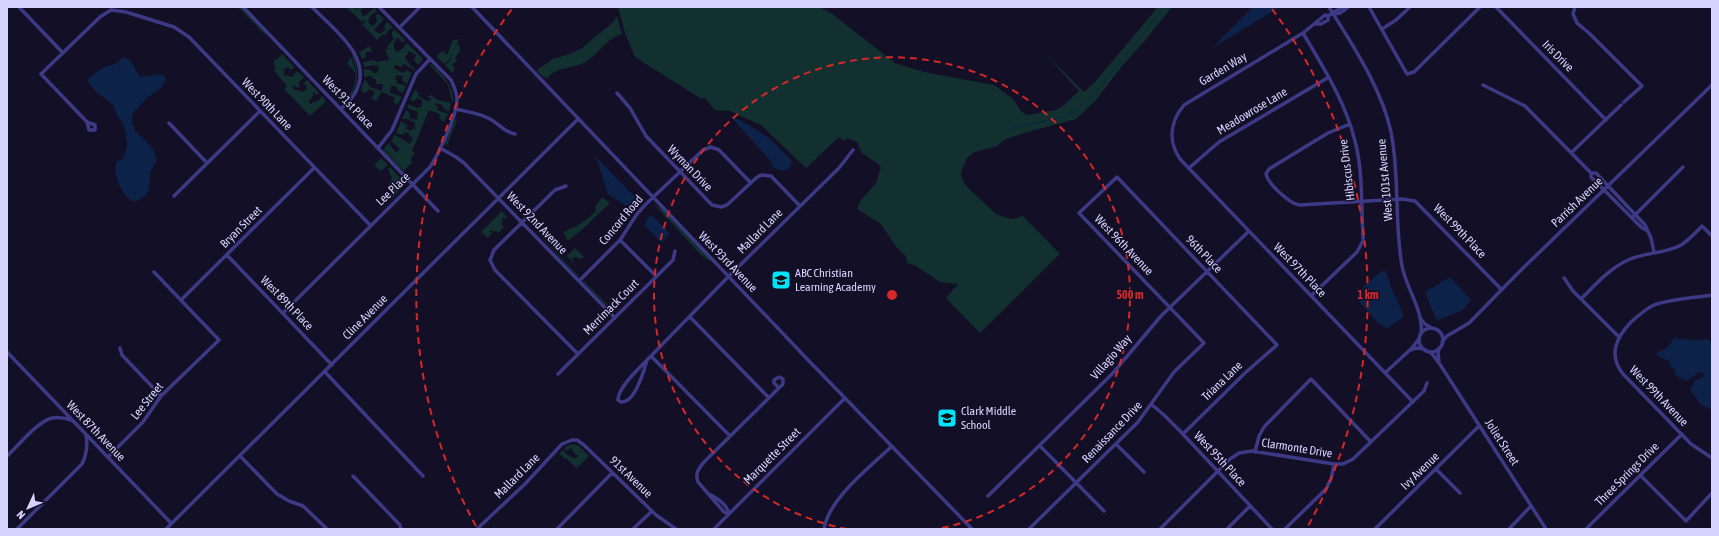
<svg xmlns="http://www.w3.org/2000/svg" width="1719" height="536" viewBox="0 0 1719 536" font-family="'Asap Condensed',sans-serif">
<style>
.green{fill:#12302f}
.water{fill:#0c2248}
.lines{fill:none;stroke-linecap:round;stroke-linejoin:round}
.stream{stroke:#0c2248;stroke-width:1}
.minor{stroke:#3d3a85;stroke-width:3.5}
.ring{fill:none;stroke:#d62828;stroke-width:2;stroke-dasharray:7 5}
.labels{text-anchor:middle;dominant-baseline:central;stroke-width:3;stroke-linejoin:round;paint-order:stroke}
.street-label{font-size:12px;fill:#d9d4ff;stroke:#130f26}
.poi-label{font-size:12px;fill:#d9d4ff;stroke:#130f26;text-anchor:start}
.centre{fill:#d62828;stroke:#130f26;stroke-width:2}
.ring-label{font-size:12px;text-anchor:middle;font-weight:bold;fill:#d62828;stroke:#130f26;stroke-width:3;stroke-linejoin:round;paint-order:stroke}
</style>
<rect width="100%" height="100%" fill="#130f26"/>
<path class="green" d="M238 7H240L266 34 265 35Z
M346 7H354L356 9 364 7 360 11 362 13 361 15 365 16 374 8 377 11 370 16 368 22 372 26 377 22 376 15 379 14 384 19 374 30 380 34 386 29 384 27 386 23 388 22 393 28 389 30 385 36 383 34 377 40 361 23 363 24 365 22 364 20 362 22Z
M618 7H819L831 13 895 63 924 72 994 85 1013 99 1021 111 1027 115 1056 110 1063 106 1079 91 1049 58 1062 70 1084 92 1095 82 1158 7H1172L1142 44 1122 66 1095 101 1076 119 1024 133 1004 140 997 146 975 152 967 158 962 169 961 175 963 181 967 187 995 213 1003 217 1014 219 1023 216 1060 254 980 333 946 298 958 284 940 282 916 266 907 263 906 257 894 244 881 224 857 209 861 200 876 183 881 167 877 163 862 153 857 142 848 138 844 141 839 137 806 168 761 125 730 111 715 110 705 98H700L635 57 625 33Z
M617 16 622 34C607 38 599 53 587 61 575 69 557 66 547 78L542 76 537 71 538 69 553 59 570 54 582 48 612 23Z
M395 30 405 40 403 43 398 38 396 39V41L394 42C394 46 393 49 397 52L402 49 407 43 423 59 418 65 414 60 416 55 409 51 405 58 411 66 415 68 414 70 404 64H403L402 67 394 65V68L403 73 406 70 412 73 407 84 402 80 403 76 397 75 395 79 397 80 396 83 406 86 403 93 397 90V87L391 85 390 93 402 97 397 105 393 102 395 98 394 97 382 92 376 101 371 99 375 92 369 89 368 91 364 93 361 90 364 81 366 80 370 87 382 91 383 84H376V79H373L372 76 364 77V69L371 70 373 73H377L379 67 376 65 364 67 363 62 375 60 376 62 389 60 385 49H389L387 47 394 38 392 37V32Z
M459 39C457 47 451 51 450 59L444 64 436 56 443 51 447 55 453 40Z
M459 43 460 51 455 58 457 61 452 64 455 69 452 73 445 65 451 59 452 52Z
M370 46 372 52H366L365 58 362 59 359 52Z
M282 54 294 67 292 70 287 67 283 70 285 72 283 74 285 76 287 75 292 77 297 71 304 77 298 83 300 86 298 88 293 85V89L299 91 300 90 303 92 307 88 304 83 307 80 319 93 317 95 313 92V96L308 102 311 104 315 101 317 102 321 98V95L326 101 310 116 284 89 287 86 275 72 274 70 276 68 274 65V60H276Z
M353 55C361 73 358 93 342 105 343 101 347 99 349 95 358 84 357 69 352 56Z
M351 57 356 74 347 63Z
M431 64C443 74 453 86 454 102L452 101 448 85 430 65Z
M415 90 419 93 418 96 427 101 431 100 430 98 427 97 431 95 438 100 451 103 449 112 442 107 443 105 435 103V105L438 107 437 110 448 114 444 122 439 118 440 114 429 110 412 151 415 153 411 159V161L413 162 404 170 384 148 389 143 396 153 400 149 391 141 395 135 410 144 413 138 409 136V134L405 132 403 135 396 133 401 121 408 126 405 128 411 131 412 129H415V123L407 119H402L406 110 409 112 410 118 417 120 418 112 407 108 409 104 417 108 422 106V100L417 98 414 101 410 100Z
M455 120H457L447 145 445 144Z
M384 149 412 179H411L383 151Z
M381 158 388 165 381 171 374 165Z
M390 167 406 184 392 198 390 196 394 186 390 181 392 178 388 169Z
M602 197 610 203 586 226 568 241 563 232 577 226 590 217 596 210 595 207Z
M653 203 665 212 711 260 710 261 703 257Z
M502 211 507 217 505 219 504 217 502 220 503 222 501 224 504 227 498 233 495 230 494 232 491 230 490 231 492 233 488 238 481 232Z
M528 223 579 276 576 275Z
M575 248 584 257 581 259 576 257 572 258 574 263 567 256Z
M583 280 615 312H613L584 283Z
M574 444 579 446 589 456 579 466 576 464 578 467 577 469 566 458 565 459 559 454 563 450C567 455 571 458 576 458L578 456 575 454 571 448 566 451 564 448 569 445Z"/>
<path class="water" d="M1253 7H1280L1212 48Z
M124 57 130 60 140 77 162 74 166 79 161 88 147 98 132 114V123L136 132 153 149 157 160C155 164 151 169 150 174 150 179 150 184 149 189 147 196 135 206 128 198 120 190 116 179 115 167L118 160 123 159 127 148V142L125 130 122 121 118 117 113 105 96 92 87 80 102 68 115 64Z
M729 115 747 124 769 138 792 161 790 167 783 171 774 168 769 159Z
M596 157 634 196V199L630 205H625L608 194 597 160 595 158Z
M652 215 669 233V235L662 242 659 240 644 225 649 216Z
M1384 270 1387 274 1391 287 1402 311 1403 317 1387 329 1376 321 1356 298C1357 290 1376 275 1384 270Z
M1450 277 1471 300 1463 310 1438 320 1435 317 1425 292Z
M1674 338 1693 340 1708 339 1712 345V410L1700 404 1690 389 1695 381 1703 377 1704 373 1699 372 1687 381 1676 376 1674 368 1671 367 1669 361 1656 355 1658 352 1667 348Z"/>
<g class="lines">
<path class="stream" d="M1009 129 1063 117 1077 110 1098 89 1165 7"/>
<path class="minor" d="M19 7 63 53
M243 7 438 211
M312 7C333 29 375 58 355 93 352 99 346 104 341 109
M472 7 810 362 972 529
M1329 7C1352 44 1382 89 1391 132 1400 176 1394 222 1402 266 1406 288 1424 311 1421 333
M1369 7 1407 74 1414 72 1480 7
M1496 7 1606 120
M1575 7 1573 14 1577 23 1589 33 1642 86 1624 102
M1334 14 1340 13 1348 7
M1328 16 1325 15 1303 33 1184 105C1170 122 1168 141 1180 159L1413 402
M1316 24H1321L1328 20V16L1342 7
M400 27 420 7
M1382 29 1396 20 1410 7
M1303 33C1323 67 1345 101 1355 141 1363 171 1361 204 1363 236V241L1357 252 1311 296
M1483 85 1525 106 1591 173H1596L1645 225 1651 238 1654 252
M617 93 630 108 646 136 712 205 721 207 727 205 756 178 761 175 771 176 800 206
M456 109C467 112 480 113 490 119 501 125 502 131 515 134
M87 122 95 125V130H89L87 122 41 74 100 17 111 10 126 12 174 27 189 37 370 225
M169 123 207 163
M1350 124 1328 133 1269 169 1266 174C1268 184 1289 203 1299 205L1402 199 1415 201 1501 289
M378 148 392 130 416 74 430 59
M440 148 456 157 464 163 615 318
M1571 153 1621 105
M1189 168 1219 142 1329 77
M1591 173V177L1642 228 1646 230
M566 186 555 190 494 250 490 260 495 270 578 354
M174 196 260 111
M1634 216 1683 167
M620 240 656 276
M227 255 332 365
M1564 278 1573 291 1619 337
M579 281 620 240 637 214 646 204 703 150 711 147 719 150 751 183
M1712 295C1693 298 1671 299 1654 305 1645 309 1638 316 1631 322 1616 338 1608 355 1623 374L1691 444 1712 458
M1581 299C1596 284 1609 269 1628 260 1645 252 1665 254 1681 245 1689 240 1696 232 1702 226L1712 236
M181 300 314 168
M283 313 430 167C439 153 458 114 457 98 456 91 454 86 451 80L379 7
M690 317 769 398
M1420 318 1425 324 1430 327
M1419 340a12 12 0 1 1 24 0a12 12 0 1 1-24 0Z
M1442 342 1447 336 1469 323 1519 272 1712 85
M120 348 122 355 161 396
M1439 348 1438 354 1439 361
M1410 350 1417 348 1424 349
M1428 351 1433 355 1441 366 1546 529
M7 352 171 523
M651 356 730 436
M647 360C644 371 635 403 621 402L618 400C617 388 642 365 650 357L728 277 839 168 853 150
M325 372 423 476
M1385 373 1412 348 1418 340
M558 374 673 260 675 251
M1152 405 1163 414 1180 431 1272 529
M1116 444 1144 472
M1040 446 1104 511
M1255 452 1259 436 1264 427 1311 379 1371 442
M7 456C18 446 38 421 52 418 58 417 65 418 71 420
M240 456 277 494 289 501 303 506 327 529
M108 457 143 422 161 396 219 340 154 272
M1436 469 1460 493
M1640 475 1686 521 1712 493
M353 476 400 525 401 529
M709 494C718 499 727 504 729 514
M988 496 1113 373 1161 316 1249 231
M729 514 724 512 698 482C695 474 698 469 704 462L783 384V379L779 377 774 380V383L779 388
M17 529 82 464C87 454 88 446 86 435
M166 529 578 119
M477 529 526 483 562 444 572 440H577L584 445 656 515 676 529
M557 529 612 473
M633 529 652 511
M714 529 845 398
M824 529C829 498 870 467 892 446
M1029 529 1138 422 1174 372 1204 343 1079 213 1117 177 1277 345 1245 373 1183 434
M1160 529 1230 459 1239 453 1252 451 1334 464H1343L1353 459 1424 391 1427 383
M1227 529 1250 506
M1285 529 1326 489 1331 479 1334 464
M1375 529 1479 426
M1509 529 1531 506
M1586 529 1682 434"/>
</g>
<g class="ring">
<path d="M847 529A238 238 0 1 1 937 529"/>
<path d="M476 526A476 476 0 0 1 512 9M1272 9A476 476 0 0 1 1308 526"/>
</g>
<defs>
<symbol id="school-square" viewBox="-11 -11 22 22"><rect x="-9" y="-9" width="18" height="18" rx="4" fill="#00e5ff" stroke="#130f26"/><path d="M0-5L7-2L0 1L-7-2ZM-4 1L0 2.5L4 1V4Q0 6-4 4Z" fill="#111"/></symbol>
</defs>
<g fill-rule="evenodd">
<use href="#school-square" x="770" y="269" width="22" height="22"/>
<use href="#school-square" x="936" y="407" width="22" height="22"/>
</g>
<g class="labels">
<g class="street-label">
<text transform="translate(1558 56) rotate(45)">Iris Drive</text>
<text transform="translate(1223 69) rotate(-31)">Garden Way</text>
<text transform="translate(348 102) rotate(46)">West 91st Place</text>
<text transform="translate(267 104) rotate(46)">West 90th Lane</text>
<text transform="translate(1252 111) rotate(-31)">Meadowrose Lane</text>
<text transform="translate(690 168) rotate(46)">Wyman Drive</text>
<text transform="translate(1347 170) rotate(-97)">Hibiscus Drive</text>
<text transform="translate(1385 180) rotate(-95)">West 101st Avenue</text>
<text transform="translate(393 189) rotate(-44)">Lee Place</text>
<text transform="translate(1577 202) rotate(-44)">Parrish Avenue</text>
<text transform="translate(621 220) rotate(-50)">Concord Road</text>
<text transform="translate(537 223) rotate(46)">West 92nd Avenue</text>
<text transform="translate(241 227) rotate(-45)">Bryan Street</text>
<text transform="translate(760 231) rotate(-45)">Mallard Lane</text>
<text transform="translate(1460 231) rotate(46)">West 99th Place</text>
<text transform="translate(1124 245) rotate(46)">West 96th Avenue</text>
<text transform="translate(1204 254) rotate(46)">96th Place</text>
<text transform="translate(728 262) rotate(46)">West 93rd Avenue</text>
<text transform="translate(1300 270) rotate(46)">West 97th Place</text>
<text transform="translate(287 303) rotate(46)">West 89th Place</text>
<text transform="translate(611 307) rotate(-45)">Merrimack Court</text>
<text transform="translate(365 317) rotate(-45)">Cline Avenue</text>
<text transform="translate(1111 357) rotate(-49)">Villagio Way</text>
<text transform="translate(1222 381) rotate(-44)">Triana Lane</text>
<text transform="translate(1659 396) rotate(46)">West 99th Avenue</text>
<text transform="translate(147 401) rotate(-51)">Lee Street</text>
<text transform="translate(96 431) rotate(46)">West 87th Avenue</text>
<text transform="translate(1112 432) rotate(-46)">Renaissance Drive</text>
<text transform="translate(1502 442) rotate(57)">Joliet Street</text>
<text transform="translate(1297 448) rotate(9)">Clarmonte Drive</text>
<text transform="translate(772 456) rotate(-45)">Marquette Street</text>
<text transform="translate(1220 459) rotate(47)">West 95th Place</text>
<text transform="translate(1420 471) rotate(-44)">Ivy Avenue</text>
<text transform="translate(1627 474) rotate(-45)">Three Springs Drive</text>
<text transform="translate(517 476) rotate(-45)">Mallard Lane</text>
<text transform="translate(631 477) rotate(44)">91st Avenue</text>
</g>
<g class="poi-label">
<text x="795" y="273">ABC Christian<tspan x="795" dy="14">Learning Academy</tspan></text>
<text x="961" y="411">Clark Middle<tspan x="961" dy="14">School</tspan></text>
</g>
</g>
<circle cx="892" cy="295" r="6" class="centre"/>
<g class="ring-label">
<text x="1130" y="299">500 m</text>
<text x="1368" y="299">1 km</text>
</g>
<rect width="1719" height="536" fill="none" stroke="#d9d4ff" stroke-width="16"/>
<g transform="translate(28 508) rotate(226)" stroke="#130f26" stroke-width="3" paint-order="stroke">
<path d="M0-3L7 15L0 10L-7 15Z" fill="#d9d4ff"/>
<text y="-6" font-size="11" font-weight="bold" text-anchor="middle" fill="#d9d4ff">N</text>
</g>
</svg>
